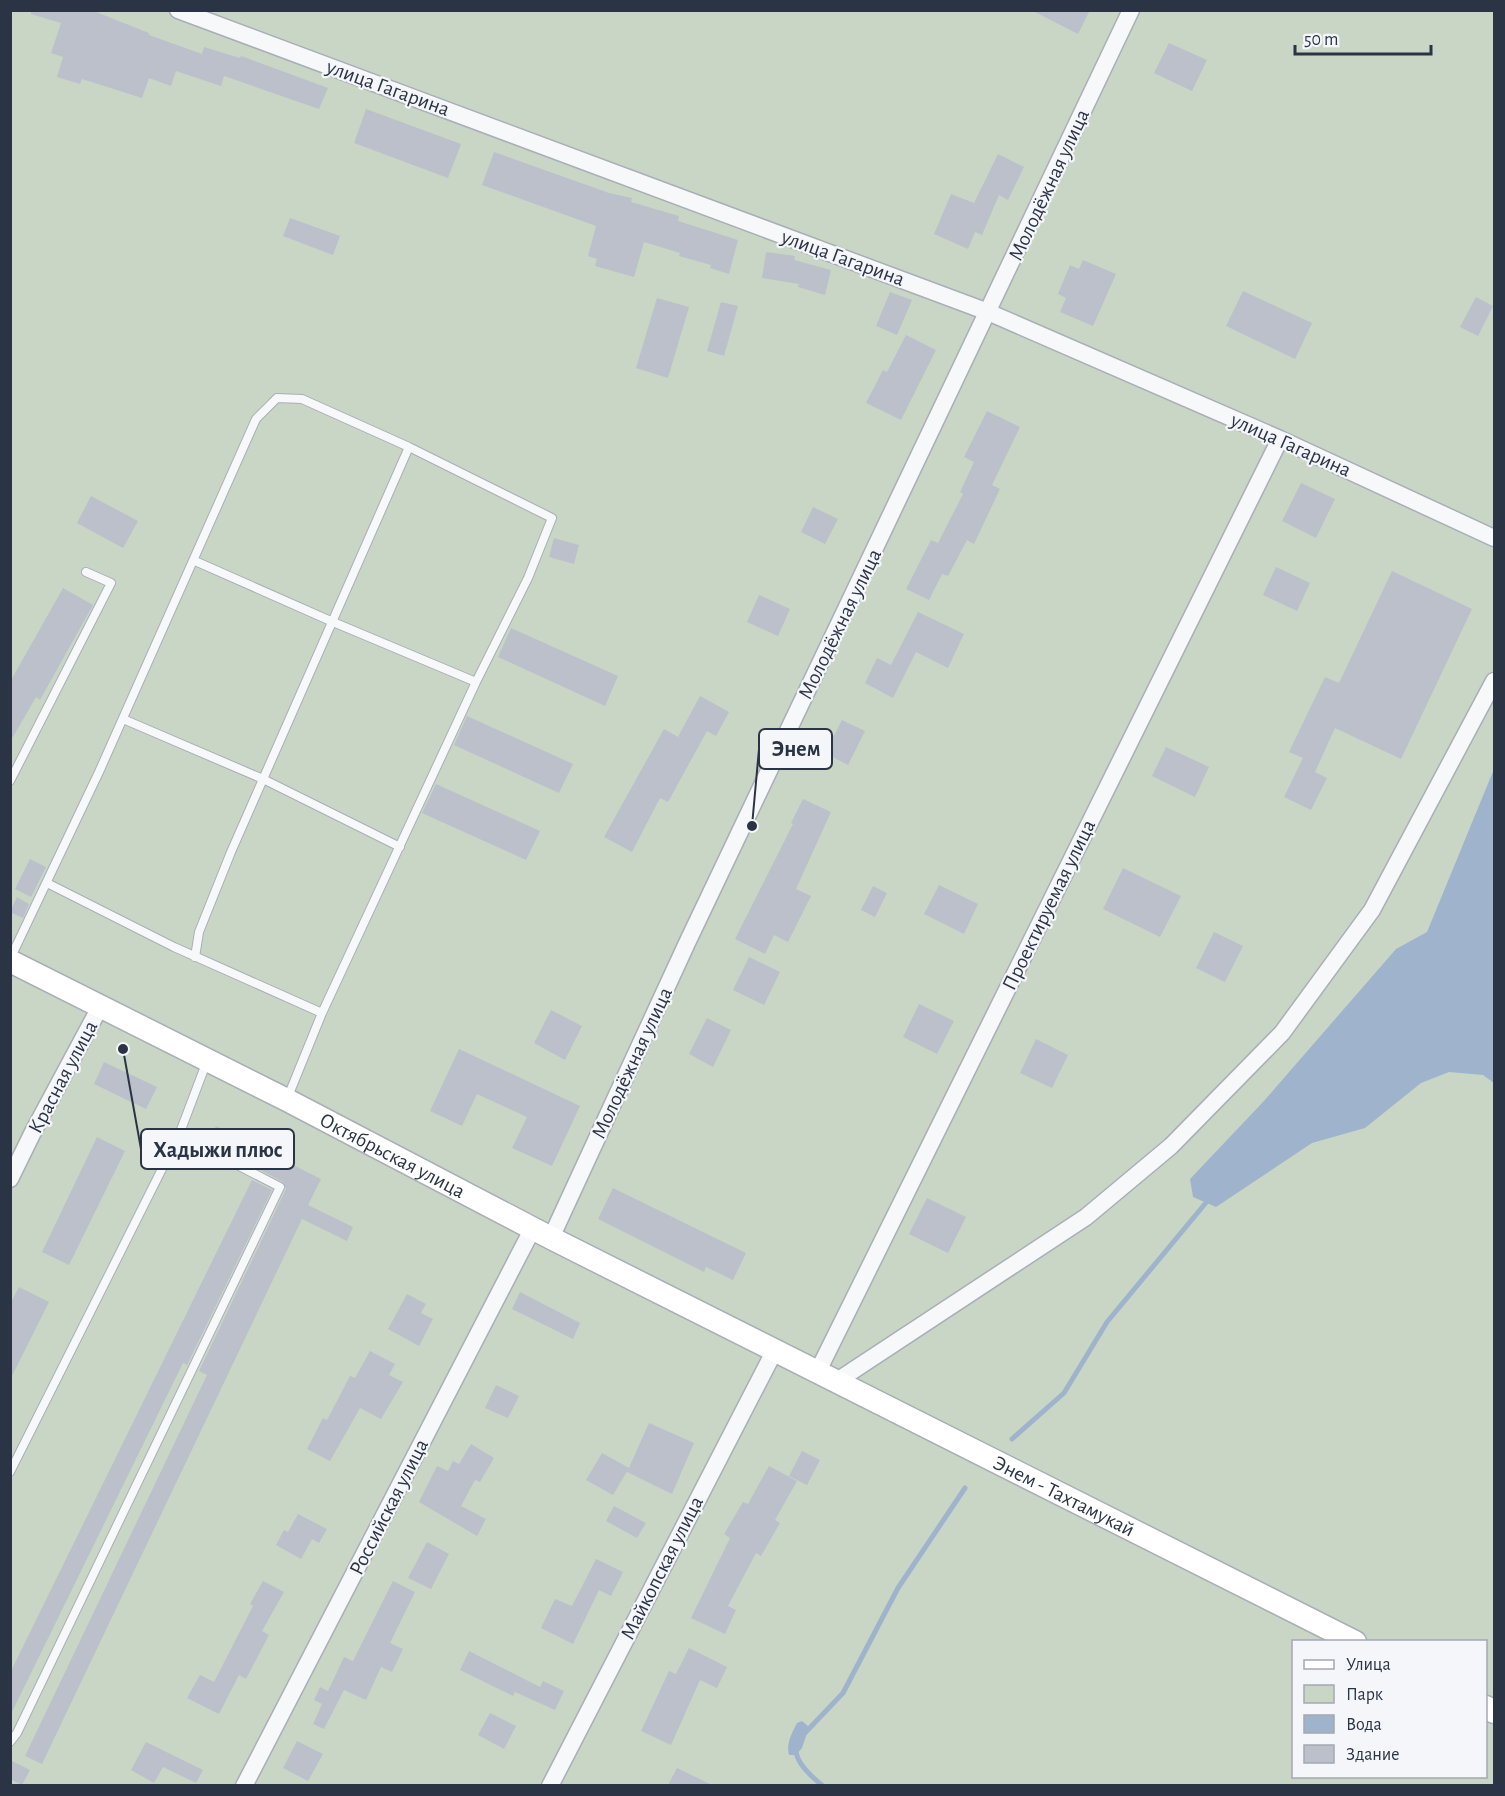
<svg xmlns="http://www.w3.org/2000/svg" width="1505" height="1796" viewBox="0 0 1505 1796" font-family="'Alegreya Sans',sans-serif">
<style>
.green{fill:#c9d6c5;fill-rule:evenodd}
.water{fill:#9fb4cc}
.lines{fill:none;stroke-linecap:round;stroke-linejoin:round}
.stream{stroke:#9fb4cc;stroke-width:5}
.building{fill:#bbc0ca}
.lane-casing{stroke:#a9aeb7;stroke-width:10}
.street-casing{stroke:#a9aeb7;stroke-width:19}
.secondary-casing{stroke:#a9aeb7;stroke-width:25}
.lane{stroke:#f7f8fa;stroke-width:8}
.street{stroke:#f7f8fa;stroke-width:16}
.secondary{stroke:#fff;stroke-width:22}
.labels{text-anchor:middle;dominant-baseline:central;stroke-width:4.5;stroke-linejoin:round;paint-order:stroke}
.street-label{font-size:21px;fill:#2b3445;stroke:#f4f6f9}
.leader{fill:none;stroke:#2b3445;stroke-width:2}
.callout-dot{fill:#2b3445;stroke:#f4f6f9;stroke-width:2}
.callout{fill:#f4f6f9;stroke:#2b3445;stroke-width:2}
.callout-label{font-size:22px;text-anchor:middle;font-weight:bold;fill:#2b3445}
</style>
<rect width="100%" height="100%" fill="#e4e7ec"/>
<path class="green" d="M11 11H1494V1785L11 1786ZM1294 1642H1486V1776H1294Z"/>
<path class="water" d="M1494 769V1083L1483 1075 1449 1072 1421 1083 1365 1128 1312 1143 1216 1207 1193 1197 1190 1179 1263 1102 1396 949 1427 932Z
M802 1721 809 1727 802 1748 796 1755H789C786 1743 792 1733 797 1723Z"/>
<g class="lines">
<path class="stream" d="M1012 1439 1064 1393 1107 1322 1209 1199
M803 1735 843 1693 898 1588 965 1488
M796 1750C796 1763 813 1778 823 1786"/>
</g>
<path class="building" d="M31 10H91L149 33V35L202 54 204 47 240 58 241 56 328 88 319 109 224 76 221 86 176 71 171 86 149 78 142 98 82 79 80 84 57 77 63 57 51 53 61 23 31 14Z
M1031 10H1090L1078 34Z
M1169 43 1207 60 1192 91 1154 73Z
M366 109 461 144 448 178 354 143Z
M494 152 609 193 632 198 631 202 679 216 678 221 738 240 729 274 710 268 711 265 679 256 680 253 644 242 634 277 595 266 597 259 588 256 596 226 482 185Z
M998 154 1024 167 1008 200 999 195 982 235 975 232 968 249 934 234 951 194 974 203Z
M290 218 340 236 333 255 283 236Z
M766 252 795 256 794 260 831 270 825 295 798 287 799 284 762 278Z
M1083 260 1116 274 1093 326 1060 312 1066 298 1058 294 1070 265 1079 269Z
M1243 291 1312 323 1295 359 1226 326Z
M890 292 912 300 897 335 876 326Z
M1476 297 1493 306 1478 336 1460 327Z
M657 298 689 307 668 378 636 368Z
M721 302 738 306 724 356 707 351Z
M906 335 936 350 901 420 866 403 883 370 887 372Z
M987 411 1020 427 992 485 1000 489 974 544 967 540 948 576 942 574 929 600 906 589 931 540 938 543 963 494 960 492 974 462 964 457Z
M1301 483 1335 499 1316 538 1282 521Z
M91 496 138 521 123 548 77 523Z
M813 507 838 519 825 544 801 532Z
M554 538 579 545 574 564 549 557Z
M1276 567 1310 583 1297 611 1263 595Z
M1392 571 1472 609 1401 759 1335 728 1315 772 1327 778 1311 810 1284 797 1303 758 1289 752 1325 677 1339 683Z
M63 588 93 605 40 700 36 697 10 742V682Z
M759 595 790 609 778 636 747 622Z
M918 612 964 634 948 668 916 652 893 698 865 683 877 658 891 665Z
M511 628 618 676 605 706 498 657Z
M700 696 729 712 716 736 707 731 668 802 660 798 632 852 604 837 664 729 678 737Z
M467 716 573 764 559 793 454 745Z
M842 720 865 731 848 765 825 753Z
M1166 747 1209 767 1195 797 1152 776Z
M436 784 540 831 526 860 422 813Z
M803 799 831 812 796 889 811 896 788 942 774 935 765 954 735 939 793 824 791 823Z
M30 859 46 867 31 897 15 889Z
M1123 868 1181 896 1160 937 1103 909Z
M939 885 978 904 964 934 924 914Z
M873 886 887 893 875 917 861 910Z
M17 897 29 904 23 918 10 912Z
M1214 932 1243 946 1225 982 1196 968Z
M749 957 780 972 764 1005 733 990Z
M919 1004 954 1021 937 1054 903 1037Z
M551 1010 582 1026 565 1060 534 1043Z
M707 1018 731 1030 713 1067 689 1054Z
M1036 1039 1068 1055 1052 1088 1020 1073Z
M459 1049 580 1106 552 1166 512 1148 527 1117 477 1094 462 1126 430 1111Z
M104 1062 157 1087 146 1109 94 1084Z
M216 1126 282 1157 281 1159 321 1179 308 1205 353 1227 347 1241 302 1219 42 1764 25 1756 207 1375 199 1371 286 1189 283 1182 257 1168 259 1165 209 1141Z
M97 1137 125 1151 69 1265 42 1252Z
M252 1180 272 1190 187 1365 183 1363 10 1716V1673Z
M613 1188 746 1253 733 1280 706 1267 704 1272 598 1219Z
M927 1198 966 1217 948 1253 909 1234Z
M19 1287 49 1302 10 1380V1304Z
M520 1292 580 1323 573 1339 512 1309Z
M407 1294 426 1304 421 1313 433 1319 419 1346 388 1329Z
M370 1351 395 1364 389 1375 403 1382 381 1419 360 1408 330 1461 307 1449 323 1418 327 1420 350 1376 355 1378Z
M496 1385 519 1396 508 1418 485 1408Z
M649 1423 694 1443 672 1494 627 1472Z
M471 1444 494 1458 480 1482 475 1480 461 1506 486 1519 477 1536 419 1502 437 1466 448 1471 453 1461 459 1464Z
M802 1451 820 1460 807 1485 789 1476Z
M602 1453 629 1468 613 1495 586 1480Z
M769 1466 797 1481 775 1520 780 1523 761 1556 756 1553 728 1606 736 1610 725 1634 691 1618 730 1538 724 1534 743 1502 748 1504Z
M614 1506 646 1523 637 1538 606 1521Z
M298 1514 327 1529 319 1543 312 1539 301 1559 276 1545 284 1530 288 1532Z
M427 1542 449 1554 431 1589 408 1578Z
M596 1559 623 1572 611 1596 599 1590 573 1644 541 1628 555 1599 572 1606Z
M263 1581 284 1592 262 1631 269 1635 246 1679 239 1675 219 1714 187 1698 200 1675 214 1682 253 1606 250 1604Z
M393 1581 415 1592 390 1643 403 1649 392 1672 381 1667 366 1700 344 1690 324 1729 313 1724 322 1704 314 1700 320 1687 328 1691 344 1657 353 1661Z
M689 1648 727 1667 717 1688 700 1680 671 1745 641 1731 669 1671 676 1674Z
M469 1651 540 1687 543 1681 564 1691 555 1710 515 1692 513 1696 460 1670Z
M490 1713 516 1726 504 1749 478 1735Z
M297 1741 323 1754 308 1781 283 1768Z
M146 1742 203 1770 196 1783 163 1767 154 1783 131 1770Z
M10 1760 30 1770 22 1785 10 1779Z
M677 1768 712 1785H668Z"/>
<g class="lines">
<defs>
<path id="lane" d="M195 561 333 622 476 682
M123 719 263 779 400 847
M10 781 111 583 86 572
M47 883 174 947 322 1013
M195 957 199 932 231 852 409 447
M10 959 99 772 256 419 277 398 302 399 409 447 552 518 528 578 476 682 322 1013 287 1099
M10 1472 179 1135 207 1061
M10 1742 17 1733 280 1187 179 1135"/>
<path id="street" d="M178 10 988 312 1280 439 1494 538
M10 1179 33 1132 100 1007
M551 1238 687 943 1131 10
M818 1371 1280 439
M837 1381 1086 1217 1171 1146 1282 1033 1372 910 1494 681
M244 1786 533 1228
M550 1786 775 1350"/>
<g id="secondary">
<path id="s1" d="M10 961 287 1100 551 1238 1355 1642"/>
<path d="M1486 1707 1494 1712"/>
</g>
</defs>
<use href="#lane" class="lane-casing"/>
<use href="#street" class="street-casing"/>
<use href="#secondary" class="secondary-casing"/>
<use href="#lane" class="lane"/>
<use href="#street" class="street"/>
<use href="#secondary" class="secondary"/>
</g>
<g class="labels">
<g class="street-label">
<text transform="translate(388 88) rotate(20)">улица Гагарина</text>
<text transform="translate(1049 185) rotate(-65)">Молодёжная улица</text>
<text transform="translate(843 258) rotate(20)">улица Гагарина</text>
<text transform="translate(1291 445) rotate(24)">улица Гагарина</text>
<text transform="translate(840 624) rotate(-64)">Молодёжная улица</text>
<text transform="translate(1049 905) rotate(-64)">Проектируемая улица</text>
<text transform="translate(632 1063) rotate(-65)">Молодёжная улица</text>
<text transform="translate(63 1077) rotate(-62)">Красная улица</text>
<text stroke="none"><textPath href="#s1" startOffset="429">Октябрьская улица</textPath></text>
<text stroke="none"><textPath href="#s1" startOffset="1182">Энем - Тахтамукай</textPath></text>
<text transform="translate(389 1507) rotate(-63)">Российская улица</text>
<text transform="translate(662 1568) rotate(-63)">Майкопская улица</text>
</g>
</g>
<path class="leader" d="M752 826L759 749M123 1049L141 1149"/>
<g class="callout-dot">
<circle cx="752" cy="826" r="6"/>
<circle cx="123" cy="1049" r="6"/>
</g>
<g class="callout">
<rect x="759" y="729" width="73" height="40" rx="6"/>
<rect x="141" y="1129" width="153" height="40" rx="6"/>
</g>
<g class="callout-label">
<text x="796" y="756">Энем</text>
<text x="218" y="1157">Хадыжи плюс</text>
</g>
<rect width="1505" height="1796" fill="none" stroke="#2b3445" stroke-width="24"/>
<rect x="1292" y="1640" width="195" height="138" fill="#f4f6f9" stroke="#a4a8b1" stroke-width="1.5"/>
<rect x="1304" y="1660" width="30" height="9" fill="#ffffff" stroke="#a4a8b1" stroke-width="1.5"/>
<text x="1346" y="1670" font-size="18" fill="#2b3445">Улица</text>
<rect x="1304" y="1685" width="30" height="18" fill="#c9d6c5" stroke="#a4a8b1" stroke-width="1.5"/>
<text x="1346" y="1700" font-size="18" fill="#2b3445">Парк</text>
<rect x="1304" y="1715" width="30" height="18" fill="#9fb4cc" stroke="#a4a8b1" stroke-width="1.5"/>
<text x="1346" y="1730" font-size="18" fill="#2b3445">Вода</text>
<rect x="1304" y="1745" width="30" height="18" fill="#bbc0ca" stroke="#a4a8b1" stroke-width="1.5"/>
<text x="1346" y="1760" font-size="18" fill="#2b3445">Здание</text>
<path d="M1295 45v9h136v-9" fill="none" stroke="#2b3445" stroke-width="3"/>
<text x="1304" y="45" font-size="18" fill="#2b3445" stroke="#f4f6f9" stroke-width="4.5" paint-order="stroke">50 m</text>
</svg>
